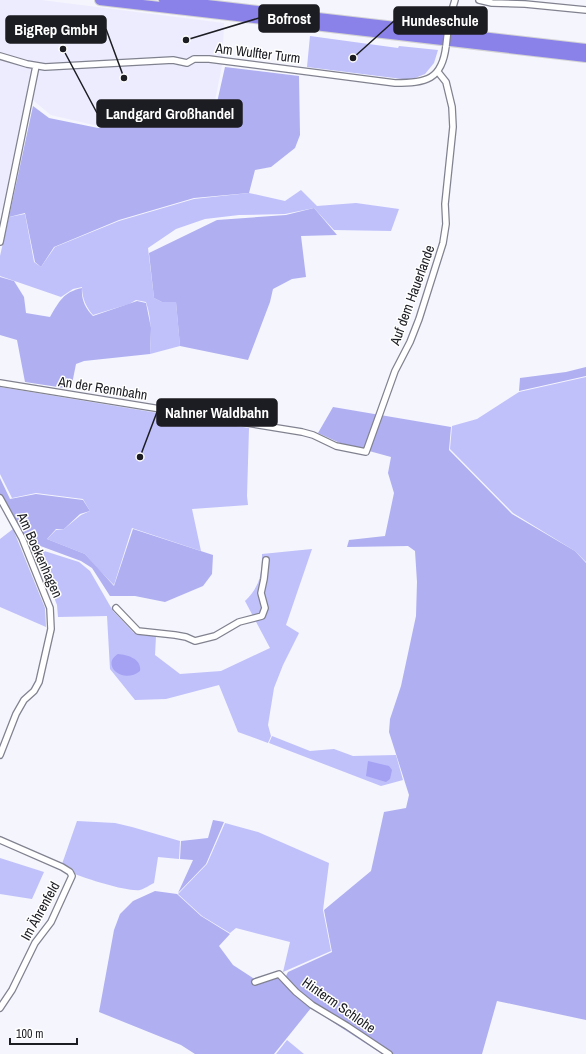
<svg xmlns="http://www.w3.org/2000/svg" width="586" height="1054" viewBox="0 0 586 1054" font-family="'Archivo Narrow',sans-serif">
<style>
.built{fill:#ececfe}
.green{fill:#c0c0fa}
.forest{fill:#b0aff1}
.water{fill:#a5a1f3}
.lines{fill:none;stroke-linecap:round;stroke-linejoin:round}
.minor-casing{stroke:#81828f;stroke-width:8}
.motorway-casing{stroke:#d2d2d3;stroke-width:12}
.minor{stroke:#fff;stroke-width:5.5}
.motorway{stroke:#8a82e9;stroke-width:10}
.minor-bridge-casing{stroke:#81828f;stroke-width:8;stroke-linecap:butt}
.minor-bridge{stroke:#fff;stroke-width:5.5}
.labels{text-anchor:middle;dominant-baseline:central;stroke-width:3;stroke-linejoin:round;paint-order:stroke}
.street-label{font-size:14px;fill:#1c1d22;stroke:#fff}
.leader{fill:none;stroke:#1c1d22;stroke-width:1.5}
.callout-dot{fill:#1c1d22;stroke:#fff;stroke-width:1.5}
.callout{fill:#1c1d22;stroke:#1c1d22;stroke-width:1.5}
.callout-label{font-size:15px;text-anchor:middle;font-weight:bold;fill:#fff}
</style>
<rect width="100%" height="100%" fill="#f4f5fd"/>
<path class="built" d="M0 0H41L224 23 222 65 214 105 98 126 51 115 28 96 3 210H0Z"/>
<path class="green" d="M310 36 398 48 399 46 438 50 434 63 425 74 410 80 307 67Z
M301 190 317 206 356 203 399 209 391 231 334 230 314 208 285 214 239 215 205 219 176 229 148 248 154 298 162 302H176L180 346 150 354C151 336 152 319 146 302L136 300 129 304 93 315C86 307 82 298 82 287L73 289 61 297 0 276V256L9 217 25 214 34 262 41 267 55 247 119 221 194 199 249 193 285 201Z
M586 377V562L575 551 513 513 450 449 452 426 477 419 519 392Z
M0 387 249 428 247 496 248 505 192 509 201 551 132 528 114 585 99 570 85 554 47 539 56 530 64 529 81 515 90 511 83 499 36 493 12 498 0 474Z
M13 529 45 608 46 627 0 607V539Z
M35 548 79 562 90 571 113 611 134 633 156 636 155 655 180 674 221 671 270 648 245 601C260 586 262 575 262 554L312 549 286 625 299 633 283 665 274 688 268 725 271 736 268 743 238 732 219 685 166 699 135 700 110 669 107 616 58 617 57 605Z
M272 736 310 751 334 749 353 756 396 755 403 780 381 786 269 743Z
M77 821 115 823 132 827 180 841 179 859 158 857 154 883C150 885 144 889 140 890 128 892 87 879 75 874L73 869 62 864Z
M225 823 258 832 329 863 323 910 331 951 283 972 290 942 236 928 230 933 202 916 178 894 207 864Z
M0 858 44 872 32 899 0 894Z
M287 1040 304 1054H276Z"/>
<path class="forest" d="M225 67 299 76 300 135 295 148 271 167 255 170 249 193 194 198 119 220 54 247 41 267 35 262 25 213 9 217 33 106 49 118 98 128 216 107Z
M314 208 337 235 301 236 306 277 292 279 273 289 270 302 248 360 180 346 176 302H162L154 298 149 253 217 220 286 215Z
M0 277 14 281 24 297 26 313 50 317C59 302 63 292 82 288 81 299 85 308 93 316L137 301 146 303 151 328 150 354 84 361 76 364 71 389 25 382 17 340 0 335Z
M586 367V376L519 391 520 378 566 372Z
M333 407 451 427 449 450 512 514 575 551 586 563V1020L497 1001 482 1054H382L311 1008 274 1054H195L181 1045 99 1012 114 930 120 914 133 901 155 891 177 894 201 916 230 934 219 946 233 965 259 982 277 976 287 980 286 976 288 972 332 952 324 910 371 871 384 812 406 808 409 795 389 732 390 719 401 686 416 616 417 582 415 551 408 546 347 547 349 540 385 536 394 493 388 473 391 457 340 443 318 433Z
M0 478 10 499 36 494 83 500 90 511 80 514 64 529H56L47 539 85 554 114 586 133 529 213 555 212 574 203 586 165 602 135 596H110L92 568 81 561 35 544 23 538 0 496Z
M213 820 224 822 206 864 178 893 193 860 180 859 181 841 208 838Z"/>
<path class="water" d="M118 654C128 655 142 659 140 671 123 685 100 665 118 654Z
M368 761 389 766 392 770 390 779 386 782 366 776Z"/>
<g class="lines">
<defs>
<path id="minor" d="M479 0 492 3 525 4 586 10
M449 20 455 0
M0 56 27 64 45 67 173 60 187 63 194 59H209L395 83C426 83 442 80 446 46
M0 242 36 66
M0 383 302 432 313 435 336 446 366 452 395 371 410 342 419 319 443 243 446 224 445 204 453 127 452 107 446 82 438 72
M0 498 22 538 50 608 51 629 39 682 34 691 24 700 16 714 0 755
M116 608 138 631 175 635 186 637 195 641 215 636 239 622 262 616 265 608 261 593 264 579 266 560
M0 840 62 867 70 872 72 876 51 922 35 943 12 990 0 1008
M255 982 279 974 296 992 312 1005 347 1026 389 1054"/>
<path id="motorway" d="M100 0 586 57
M164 0 586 49"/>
</defs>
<use href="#minor" class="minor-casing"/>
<use href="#motorway" class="motorway-casing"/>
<use href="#minor" class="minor"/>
<use href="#motorway" class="motorway"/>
<defs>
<path id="minor-bridge" d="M446 46 449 20"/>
</defs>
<use href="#minor-bridge" class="minor-bridge-casing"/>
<use href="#minor-bridge" class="minor-bridge"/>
</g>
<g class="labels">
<g class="street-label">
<text transform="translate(258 53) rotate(7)">Am Wulfter Turm</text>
<text transform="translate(412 295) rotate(-70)">Auf dem Hauerlande</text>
<text transform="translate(103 388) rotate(9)">An der Rennbahn</text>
<text transform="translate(40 555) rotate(66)">Am Boekenhagen</text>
<text transform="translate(40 911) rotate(-61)">Im Ährenfeld</text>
<text transform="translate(339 1005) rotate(35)">Hinterm Schlohe</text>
</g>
</g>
<path class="leader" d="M186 40L259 18M353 58L394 21M124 78L106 29M63 49L97 113M140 457L157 412"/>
<g class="callout-dot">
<circle cx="186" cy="40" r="4"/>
<circle cx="353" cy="58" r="4"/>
<circle cx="124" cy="78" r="4"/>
<circle cx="63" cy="49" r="4"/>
<circle cx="140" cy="457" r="4"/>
</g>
<g class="callout">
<rect x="259" y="5" width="60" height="27" rx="4"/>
<rect x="394" y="7" width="93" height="27" rx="4"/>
<rect x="6" y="16" width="100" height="27" rx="4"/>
<rect x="97" y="100" width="145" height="27" rx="4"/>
<rect x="157" y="399" width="120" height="27" rx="4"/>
</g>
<g class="callout-label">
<text x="289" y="24">Bofrost</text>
<text x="440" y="26">Hundeschule</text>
<text x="56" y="35">BigRep GmbH</text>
<text x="170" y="119">Landgard Großhandel</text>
<text x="217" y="418">Nahner Waldbahn</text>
</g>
<path d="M10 1038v6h67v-6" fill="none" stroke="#1c1d22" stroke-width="2"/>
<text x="16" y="1038" font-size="12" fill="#1c1d22" stroke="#ffffff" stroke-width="3" paint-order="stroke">100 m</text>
</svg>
